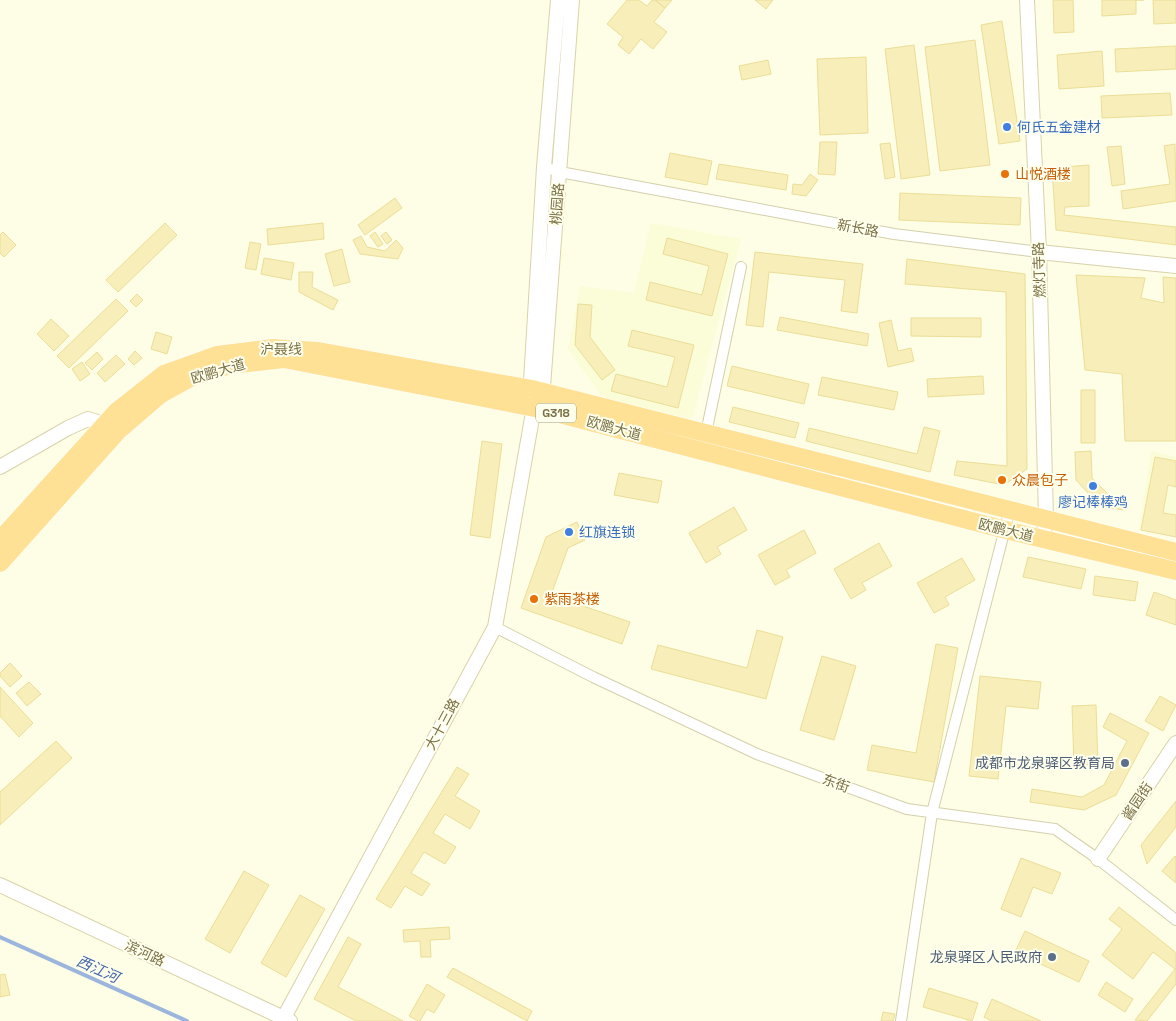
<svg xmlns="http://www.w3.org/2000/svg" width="1176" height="1021" viewBox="0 0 1176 1021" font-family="'Space Grotesk','Noto Sans SC',sans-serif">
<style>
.residential{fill:#fbfcd8}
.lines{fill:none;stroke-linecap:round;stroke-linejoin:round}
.stream{stroke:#9cb5dd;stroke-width:4}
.building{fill:#f7eeb9;stroke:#ebde98}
.street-casing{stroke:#d4d0ac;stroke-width:12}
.secondary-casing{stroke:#d8d3a9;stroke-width:16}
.highway-casing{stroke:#fff;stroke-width:19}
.street{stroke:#fff;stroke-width:10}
.secondary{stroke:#fff;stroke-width:14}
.highway{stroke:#ffe195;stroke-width:18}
.shop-dot{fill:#3f7fe0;stroke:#feffed;stroke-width:2}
.food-dot{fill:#e8710a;stroke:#feffed;stroke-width:2}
.service-dot{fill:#5c6f8a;stroke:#feffed;stroke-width:2}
.labels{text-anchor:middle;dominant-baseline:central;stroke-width:4;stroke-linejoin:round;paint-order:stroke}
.shield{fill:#feffed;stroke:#a29c79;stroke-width:1}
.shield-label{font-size:12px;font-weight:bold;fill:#7b7147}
.shop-label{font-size:14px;fill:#366cbe;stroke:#feffed;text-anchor:start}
.food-label{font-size:14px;fill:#c56008;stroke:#feffed;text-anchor:start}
.street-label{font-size:14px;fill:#7b7147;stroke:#feffed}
.service-label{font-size:14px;fill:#4e5e75;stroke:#feffed;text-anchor:end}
.water-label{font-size:15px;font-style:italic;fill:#456aa7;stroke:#feffed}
</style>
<rect width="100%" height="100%" fill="#fdfee5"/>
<path class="residential" d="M651 223 741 239 692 419 603 398 568 349 580 286 634 293Z
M1151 451 1176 457V535L1139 530Z"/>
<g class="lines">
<path class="stream" d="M0 937 187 1021"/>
</g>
<path class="building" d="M627 0H639L647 6 652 0H655L665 8 654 22 667 32 653 49 641 39 629 54 618 45 623 37 607 24Z
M655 0H672L665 8Z
M755 0H773L766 9Z
M1053 0H1073L1074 32 1054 33Z
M1102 0H1144H1136V14L1102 16Z
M1153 0H1176V23L1154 24Z
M1002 21 1020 141 999 144 981 25Z
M975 40 990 165 940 171 925 47Z
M914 45 930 175 901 179 885 49Z
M1176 46V69L1116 72 1115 49Z
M1102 51 1104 86 1059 89 1057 55Z
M866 57 868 133 820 135 817 59Z
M768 60 771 74 742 80 739 66Z
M1170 93 1172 115 1102 118 1101 96Z
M820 142H837L835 175 818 174Z
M890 143 895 177 885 179 880 144Z
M1175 144 1176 201 1123 209 1121 191 1170 184 1164 146Z
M1121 146 1125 184 1112 186 1107 147Z
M670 153 712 161 707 185 665 177Z
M719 164 788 175 786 190 716 179Z
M1089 165V206L1065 207 1064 215 1176 227V245L1056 230 1052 168Z
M810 174 818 180 806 196 792 194 793 184 802 185Z
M900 193 1021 198 1020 225 899 220Z
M395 198 402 208 365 235 358 225Z
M165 223 177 235 118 292 106 280Z
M323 223 324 239 268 245 267 229Z
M3 232 16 245 4 257 0 253V235Z
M375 232 383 244 378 247 370 236Z
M386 232 392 240 387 244 381 236Z
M361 236 367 247 385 251 396 240 403 248 398 259 360 254 353 240Z
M667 238 728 254 712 316 646 300 650 282 702 295 709 266 663 254Z
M250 242 261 244 256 270 245 268Z
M342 249 350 282 334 286 325 254Z
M755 252 863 264 857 313 841 311 845 280 769 272 763 327 746 325Z
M264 258 294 263 291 280 261 274Z
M907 259 1025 274 1027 469 1004 485 954 475 957 461 1007 466 1006 292 905 284Z
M299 272H313L312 287 338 300 333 310 299 292Z
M1076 275 1145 278 1141 298 1164 303 1163 277 1176 278V441H1125L1122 374 1085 370Z
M137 294 143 300 136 307 130 301Z
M116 299 128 311 69 368 57 356Z
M578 304 592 305 590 337 615 370 602 380 575 345Z
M780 317 869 334 867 346 777 330Z
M911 318H981V337L911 336Z
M51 319 69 336 54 351 37 334Z
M891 320 898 351 911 348 914 361 888 367 879 323Z
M632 330 694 345 678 408 611 391 616 374 667 387 675 357 628 346Z
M156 332 172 337 167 354 151 349Z
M135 351 142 358 134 365 128 359Z
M97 352 103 359 92 370 85 363Z
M116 355 125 364 105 382 97 373Z
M82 362 90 374 80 381 72 369Z
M732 366 809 384 804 404 727 386Z
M983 376 984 394 928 397 927 379Z
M822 377 898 392 894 410 818 395Z
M1081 390H1095V443H1081Z
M733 407 799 423 795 438 729 422Z
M924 427 940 431 930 472 806 441 809 428 917 454Z
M482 441 502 444 490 538 470 535Z
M1091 451 1092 478 1111 497 1124 500 1123 510 1100 506 1076 480 1075 452Z
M1155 457 1176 461V487L1168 485 1163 513 1176 515V537L1141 530Z
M619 473 662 481 658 503 614 495Z
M734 507 747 530 717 547 721 554 706 563 689 533Z
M577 522 585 540 568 548 551 595 630 622 622 644 521 608 546 537Z
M804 530 816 553 786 570 790 577 775 585 758 555Z
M879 543 892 566 862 583 866 590 851 599 834 569Z
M1028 557 1086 569 1081 589 1023 577Z
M962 558 975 580 945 597 949 605 934 613 917 583Z
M1095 576 1138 582 1135 601 1093 595Z
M1154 592 1176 600V625L1146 615Z
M757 630 783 637 766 699 651 669 658 645 747 668Z
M936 644 958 648 934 782 867 770 872 745 916 753Z
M822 656 856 666 834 740 800 730Z
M10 663 22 676 10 687 0 676V673Z
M980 676 1041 682 1038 709 1006 706 998 779 969 776Z
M29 682 41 694 27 706 16 693Z
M0 687 33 723 19 737 0 716Z
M1160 696 1176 705 1163 731 1145 721Z
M1096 705 1098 764 1074 765 1072 706Z
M1110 713 1149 733 1116 795 1084 810 1030 802 1032 789 1082 797 1104 785 1127 741 1103 727Z
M56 741 72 758 0 825V792Z
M457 767 469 774 455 796 480 811 470 829 445 814 433 833 456 847 445 864 424 852 411 873 430 884 422 896 405 886 391 908 376 899Z
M1176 801V827L1147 864 1141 845Z
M1175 856 1176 857V883L1162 871Z
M1021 858 1061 873 1052 894 1033 887 1021 917 1001 909Z
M244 871 269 885 230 953 205 939Z
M300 895 325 909 286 977 261 963Z
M1119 907 1174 951 1176 954V984L1147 1021 1135 1020 1175 969 1153 952 1133 979 1102 955 1122 929 1109 919Z
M449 927 450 939 430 940 431 957H421L420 941 404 942 403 930Z
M1025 931 1089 961 1079 982 1015 952Z
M348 937 361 944 338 987 403 1021H356L314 999Z
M453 968 532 1011 527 1021 447 977Z
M5 974 10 995 0 997V975Z
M1106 982 1133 999 1125 1012 1098 995Z
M427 984 445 995 434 1013 427 1009 420 1021H418L409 1016Z
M929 988 978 1003 972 1021 923 1007Z
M992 999 1041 1021H992L984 1017Z
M883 1012 895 1014 893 1021H881Z"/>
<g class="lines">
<defs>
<path id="street" d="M544 167 560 172 894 234 1039 252
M706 433 741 267
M495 627 593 677 757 754 907 809 1055 829 1098 859 1176 920
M901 1021 932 813 1010 509"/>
<path id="secondary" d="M1027 0 1039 252 1046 518 1043 539
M1039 252 1176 266
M530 398 544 167 558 0
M542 400 572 0
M0 467 68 428 88 419 103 424
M1098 859 1176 743
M0 885 290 1021
M282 1021 495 627 534 407"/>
<path id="highway" d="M0 540 117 411 164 374 217 355 273 348 318 351 532 389 1176 552
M0 563 118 431 161 394 190 378 230 365 284 359 540 409 1006 530 1176 571"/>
</defs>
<use href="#street" class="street-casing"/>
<use href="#secondary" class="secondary-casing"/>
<use href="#highway" class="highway-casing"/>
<use href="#street" class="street"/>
<use href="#secondary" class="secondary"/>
<use href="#highway" class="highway"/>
</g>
<g class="shop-dot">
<circle cx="1007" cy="127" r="5"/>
<circle cx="1093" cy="486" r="5"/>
<circle cx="569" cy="532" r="5"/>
</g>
<g class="food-dot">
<circle cx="1005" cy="174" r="5"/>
<circle cx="1002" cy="480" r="5"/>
<circle cx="534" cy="599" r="5"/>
</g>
<g class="service-dot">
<circle cx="1125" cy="763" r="5"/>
<circle cx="1052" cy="957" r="5"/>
</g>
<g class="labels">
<rect class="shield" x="536" y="403.5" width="40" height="19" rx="4"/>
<g class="shield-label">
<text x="556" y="413">G318</text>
</g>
<g class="shop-label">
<text x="1017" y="127">何氏五金建材</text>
<text x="1093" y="502" text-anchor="middle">廖记棒棒鸡</text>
<text x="579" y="532">红旗连锁</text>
</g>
<g class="food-label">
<text x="1015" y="174">山悦酒楼</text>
<text x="1012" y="480">众晨包子</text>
<text x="544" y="599">紫雨茶楼</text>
</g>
<g class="street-label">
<text transform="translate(557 204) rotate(-86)">桃园路</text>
<text transform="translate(858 228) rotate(11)">新长路</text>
<text transform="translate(1039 270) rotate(-92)">燃灯寺路</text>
<text x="281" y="349">沪聂线</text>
<text transform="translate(218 371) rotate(-16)">欧鹏大道</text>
<text transform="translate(614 428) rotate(15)">欧鹏大道</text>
<text transform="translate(1006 530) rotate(14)">欧鹏大道</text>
<text transform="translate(442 724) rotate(-62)">大十三路</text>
<text transform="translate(836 783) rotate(20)">东街</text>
<text transform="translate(1137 801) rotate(-56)">酱园街</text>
<text transform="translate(145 953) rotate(25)">滨河路</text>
</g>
<g class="service-label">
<text x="1115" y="763">成都市龙泉驿区教育局</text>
<text x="1042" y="957">龙泉驿区人民政府</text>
</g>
<g class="water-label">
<text transform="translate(98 969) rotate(24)">西江河</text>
</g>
</g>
</svg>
